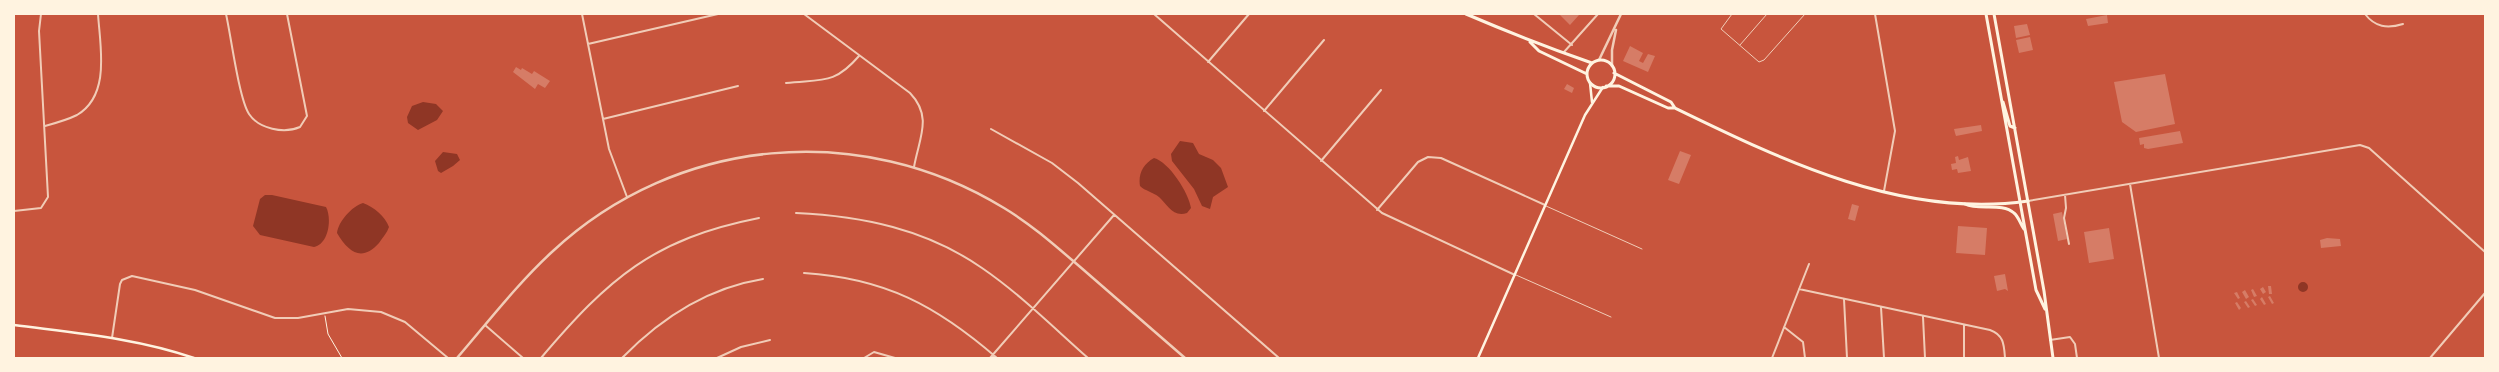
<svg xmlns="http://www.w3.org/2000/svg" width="2499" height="372" viewBox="0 0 2499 372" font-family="'Golos Text',sans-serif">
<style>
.water{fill:#8f3625}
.building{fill:#d67c66}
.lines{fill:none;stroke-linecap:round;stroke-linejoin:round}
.path{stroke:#fff3e0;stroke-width:1}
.service{stroke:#f1ccb7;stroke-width:1}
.minor{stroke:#f1ccb7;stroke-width:2}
.tertiary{stroke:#f1ccb7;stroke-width:2.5}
.secondary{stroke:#fff3e0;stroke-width:2.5}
.primary{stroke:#fff3e0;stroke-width:3}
.trunk{stroke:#fff3e0;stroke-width:3}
</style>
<rect width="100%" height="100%" fill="#c8553d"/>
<path class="water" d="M423 102 436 104 443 111 437 120 418 130 408 123 407 117 412 106Z
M1180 141 1193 143 1199 154 1213 160 1221 168 1228 187 1213 197 1210 209 1202 206 1194 189 1172 161 1171 154Z
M443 152 457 154 460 160 453 166 441 173 438 171 435 161Z
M1154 158C1169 162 1189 193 1191 208L1187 213C1173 218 1167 204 1159 197 1153 192 1145 191 1140 186 1138 174 1143 164 1154 158Z
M265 195H272L326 207C332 218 329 244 314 247L260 235 253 226 260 199Z
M363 203C374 207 385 216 389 227 387 233 383 237 379 243 362 262 349 253 337 233 338 222 352 206 363 203Z
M2298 287a5 5 0 1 1 10 0a5 5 0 1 1-10 0Z"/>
<path class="building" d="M1559 14H1577L1579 15 1570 25Z
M2107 15 2108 23 2088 26 2086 19Z
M2027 24 2030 35 2016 38 2014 26Z
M2030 37 2033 50 2019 53 2016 40Z
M1630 46 1643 53 1639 61 1643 63 1648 54 1655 56 1648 72 1623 61Z
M516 67 521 70 522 68 532 74 534 71 550 81 545 88 538 84 535 89 513 72Z
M2165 74 2175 124 2136 132 2122 122 2114 82Z
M1567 84 1574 88 1572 93 1564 89Z
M1981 125 1982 131 1956 136 1955 133 1954 129Z
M2180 131 2183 143 2148 149 2144 148V144L2140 145 2139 138Z
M1680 151 1691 155 1679 184 1668 180Z
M1958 156 1959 160 1968 157 1971 171 1958 173 1957 169 1952 170 1951 164 1956 163 1955 157Z
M1852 204 1859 206 1855 221 1848 219Z
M2062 212 2067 239 2058 241 2053 214Z
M1958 226 1987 228 1985 255 1956 253Z
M2109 228 2114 259 2089 263 2084 232Z
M2327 238 2340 239 2341 246 2321 248 2320 240Z
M2005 274 2008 291 2005 289 1997 291 1994 276Z
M2268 286H2271L2272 294H2269Z
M2263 287 2266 292 2263 294 2260 289Z
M2253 289 2257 296 2254 297 2251 290Z
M2245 290 2249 297 2246 299 2242 292Z
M2237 292 2240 298 2238 299 2234 293Z
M2270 296 2274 303 2272 304 2268 297Z
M2262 297 2266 304 2264 305 2260 299Z
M2253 299 2257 305 2255 306 2251 300Z
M2246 301 2250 307 2248 308 2244 302Z
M2237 302 2241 308 2239 310 2235 303Z"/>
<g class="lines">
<path class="path" d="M325 316 328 334 342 358"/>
<path class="service" d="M1732 14 1721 29 1759 62 1764 60 1805 14
M1740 45 1767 14
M1546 206 1642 249
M1516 275 1611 317"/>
<path class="minor" d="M226 14C231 36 239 99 249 114 259 129 284 134 300 127L307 116 287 14
M582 14 609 149 627 197
M804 14 910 93C933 117 919 138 914 167
M1154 14 1382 213 1515 275
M1534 14 1572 45
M1875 14 1895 131 1884 191
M2365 14C2375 27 2387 29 2403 24
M588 44 718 14
M1564 52 1598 14
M1208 62 1249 14
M786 83C822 79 834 85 859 56
M1264 111 1324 40
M603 119 738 86
M45 126C56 123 67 120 77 115 111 95 100 46 98 14
M991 129 1052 163 1078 183 1279 358
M1321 161 1381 90
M2130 184 2159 358
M2065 195 2066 208 2064 218 2069 244
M2028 201 2360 145 2369 148 2485 252
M1377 210 1418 162 1428 157 1441 158 1545 205
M14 211 41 208 48 197 39 31 41 14
M796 213C862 216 926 229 982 268 1020 294 1054 328 1088 358
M804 273C885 278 937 306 997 358
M1799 289 1990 330C2004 335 2004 345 2005 358
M1844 299 1847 358
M1881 307 1884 358
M1923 317 1925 358
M485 325 523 358
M1964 325V358
M1784 327 1803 342 1805 358
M112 338 120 284 122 280 132 276 195 290 275 318H298L348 309 381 312 405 322 448 358
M2050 340 2070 337 2075 344 2077 358
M541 358C609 278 653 239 759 218
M622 358C661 318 707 288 763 279
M717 358 741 347 770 340
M864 358 874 352 895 358
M990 358 1114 215
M1772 358 1809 264
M2430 358 2485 293"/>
<path class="tertiary" d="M1599 60 1621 14
M1612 66V50L1616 30
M457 358C488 322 518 283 553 251 677 136 861 120 1004 208 1034 226 1060 250 1086 272 1119 301 1152 329 1185 358"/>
<path class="secondary" d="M1590 83 1592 102
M14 325C75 333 136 338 194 358
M1478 358 1585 115 1603 87"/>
<path class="primary" d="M1466 14C1508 32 1549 48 1592 63
M1530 42 1539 51 1587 74
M1587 74a14 14 0 1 1 28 0a14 14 0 1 1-28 0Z
M1614 73 1671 102 1675 108
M1606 86H1619L1668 108H1675C1784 161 1903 219 2028 201"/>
<path class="trunk" d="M1986 14 2036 290 2045 309
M1994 14 2044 291 2053 358
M2003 102 2010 126 2015 128
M1965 204C1979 211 2002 202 2014 213 2019 217 2020 224 2024 229"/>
</g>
<rect width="2499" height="372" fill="none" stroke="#fff3e0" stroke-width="30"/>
</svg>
